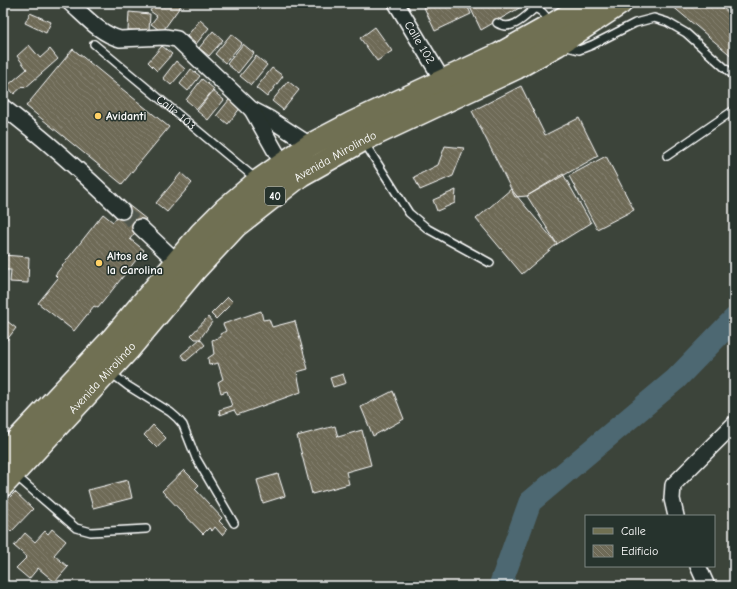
<svg xmlns="http://www.w3.org/2000/svg" width="737" height="589" viewBox="0 0 737 589" font-family="'Comic Neue',sans-serif">
<style>
.lines{fill:none;stroke-linecap:round;stroke-linejoin:round}
.river{stroke:#4d6772;stroke-width:23}
.building{fill:url(#building-back-hatch);stroke:#fff}
.minor-tunnel{stroke:#50574e;stroke-width:15;stroke-dasharray:15 8;stroke-linecap:butt}
.service-casing{stroke:#fff;stroke-width:10}
.minor-casing{stroke:#fff;stroke-width:18}
.primary-casing{stroke:#fff;stroke-width:25}
.service{stroke:#26332d;stroke-width:7}
.minor{stroke:#26332d;stroke-width:15}
.primary{stroke:#707052;stroke-width:22}
.poi-dot{fill:#ffd166;stroke:#26332d;stroke-width:1.5}
.labels{text-anchor:middle;dominant-baseline:central;stroke-width:3;stroke-linejoin:round;paint-order:stroke}
.shield{fill:#26332d;stroke:#bec2c0;stroke-width:1}
.shield-label{font-size:11px;font-weight:bold;fill:#fff}
.street-label{font-size:12px;fill:#fff;stroke:#26332d}
.poi-label{font-size:12px;font-weight:bold;fill:#fff;stroke:#26332d;text-anchor:start}
</style>
<defs>
<pattern id="building-back-hatch" width="6" height="6" patternUnits="userSpaceOnUse"><rect width="6" height="6" fill="#6e6a57"/><path d="M-1 5l2 2M0 0l6 6M5-1l2 2" fill="none" stroke="#848070"/></pattern>
</defs>
<rect width="100%" height="100%" fill="#3c443a"/>
<filter id="ink" filterUnits="userSpaceOnUse"><feTurbulence type="fractalNoise" baseFrequency=".025" numOctaves="2"/><feDisplacementMap in="SourceGraphic" scale="8" xChannelSelector="R" yChannelSelector="G"/><feConvolveMatrix kernelMatrix="1 2 1 2 8 2 1 2 1" color-interpolation-filters="sRGB"/></filter>
<g filter="url(#ink)">
<g class="lines">
<path class="river" d="M500 586 530 502 676 379 734 319"/>
</g>
<path class="building" d="M155 3H181L182 4 162 32 151 24 157 16 150 11Z
M422 3H466L471 14 435 31Z
M468 3H528L481 30Z
M674 3H717L734 17V58L671 5Z
M129 12 150 14 149 31 128 30Z
M30 13 51 22 46 33 25 23Z
M200 20 209 28 196 44 187 36Z
M375 27 392 51 377 61 360 38Z
M213 31 223 40 209 56 199 48Z
M231 34 242 43 225 63 215 54Z
M243 44 254 53 238 73 227 64Z
M29 45 40 58 50 49 58 59 25 88 23 86 14 94 7 86 27 69 17 56Z
M162 46 172 54 157 71 148 62Z
M73 49 169 127 122 184 26 106Z
M256 56 267 65 251 85 240 76Z
M176 61 185 69 171 85 163 78Z
M272 68 283 76 267 97 256 88Z
M191 69 200 76 188 91 180 84Z
M202 79 214 89 197 109 186 100Z
M288 81 299 90 283 110 272 101Z
M521 86 545 135 579 118 598 156 527 196 515 197 472 111Z
M213 91 224 100 208 120 197 111Z
M233 95 244 103 228 124 217 115Z
M445 146 464 148 453 176 420 190 414 177 438 165Z
M606 156 634 210 597 229 569 176Z
M181 173 192 183 167 212 156 203Z
M563 174 591 223 557 244 527 196Z
M511 189 557 244 522 274 476 219Z
M456 190 455 203 437 211 433 200Z
M127 204 146 219 130 239 144 250 98 308 94 306 74 331 38 303 58 278 55 275 103 214 113 222Z
M3 255 29 257 28 283 10 282 11 270H3Z
M228 297 233 302 216 319 211 314Z
M261 311 263 320 269 319 272 327 295 321 308 369 297 372 301 392 237 415 234 410 220 415 219 410 232 406 227 391 221 393 218 382 223 379 218 363 209 365 208 358 214 354 212 340 221 337 220 334 226 331 223 324Z
M208 317 212 322 200 339H195L191 335Z
M3 318 16 328 3 345Z
M200 339 205 345 186 361 181 355Z
M343 374 346 383 333 387 330 378Z
M393 391 404 419 373 436 361 407Z
M153 425 166 438 157 448 144 435Z
M335 426 338 437 362 430 371 465 346 472 349 484 312 494 297 436Z
M184 470 199 485 195 489 222 518 219 521 227 529 222 535 215 527 212 531 209 528 203 534 162 491Z
M278 474 285 496 263 503 257 480Z
M128 480 132 498 93 508 88 490Z
M15 492 33 509 11 532 3 524V504Z
M52 529 66 541 54 555 68 567 55 582 38 568 29 579 16 568 27 557 14 546 25 533 35 542 45 531 48 534Z"/>
<g class="lines">
<path class="minor-tunnel" d="M122 211 140 227"/>
<defs>
<g id="service">
<path d="M497 23C511 32 524 18 534 9 542 8 546 18 551 23"/>
<path id="s1" d="M94 44 256 179"/>
<path d="M563 46 579 50 592 45 635 23 654 18 667 22 686 33 734 76"/>
<path d="M364 142 409 213 428 229 490 263"/>
<path d="M667 156 734 110"/>
<path d="M111 373 128 386 170 412 177 418 183 425 196 458 234 523"/>
<path d="M15 475 76 528 91 532 146 529"/>
</g>
<g id="minor">
<path d="M70 3C85 16 100 34 120 39L165 37 177 39 251 109 270 119 310 145"/>
<path id="s2" d="M396 3 443 81"/>
<path d="M3 107C45 139 84 174 122 211"/>
<path d="M252 110 282 163"/>
<path d="M140 227 177 262"/>
<path d="M676 516 672 499 673 485 734 424"/>
<path d="M698 566 707 586"/>
</g>
<g id="primary">
<path d="M3 455 112 339 201 233 225 209 258 181 310 145 352 123 500 54 552 25 588 3"/>
<path id="s3" d="M3 485 129 349 196 269 236 226 301 175 363 140 516 68 557 45 621 3"/>
</g>
</defs>
<use href="#service" class="service-casing"/>
<use href="#minor" class="minor-casing"/>
<use href="#primary" class="primary-casing"/>
<use href="#service" class="service"/>
<use href="#minor" class="minor"/>
<use href="#primary" class="primary"/>
</g>
</g>
<g class="poi-dot">
<circle cx="98" cy="116" r="4"/>
<circle cx="99" cy="263" r="4"/>
</g>
<g class="labels">
<rect class="shield" x="265" y="187" width="20" height="18" rx="3"/>
<g class="shield-label">
<text x="275" y="196">40</text>
</g>
<g class="street-label">
<text stroke="none"><textPath href="#s2" startOffset="46">Calle 102</textPath></text>
<text stroke="none"><textPath href="#s1" startOffset="107">Calle 103</textPath></text>
<text stroke="none"><textPath href="#s3" startOffset="470">Avenida Mirolindo</textPath></text>
<text stroke="none"><textPath href="#s3" startOffset="146">Avenida Mirolindo</textPath></text>
</g>
<g class="poi-label">
<text x="106" y="116">Avidanti</text>
<text x="107" y="256">Altos de<tspan x="107" dy="14">la Carolina</tspan></text>
</g>
</g>
<rect width="737" height="589" fill="none" stroke="#26332d" stroke-width="16"/>
<rect x="8" y="8" width="721" height="573" fill="none" stroke="#fff" stroke-width="1.5" filter="url(#ink)"/>
<rect x="585" y="515" width="130" height="52" fill="#26332d" stroke="#7d8581"/>
<rect x="593" y="528" width="20" height="6" fill="#707052" stroke="#7d8581"/>
<text x="621" y="535" font-size="12" fill="#ffffff">Calle</text>
<rect x="593" y="545" width="20" height="12" fill="url(#building-back-hatch)" stroke="#7d8581"/>
<text x="621" y="555" font-size="12" fill="#ffffff">Edificio</text>
</svg>
